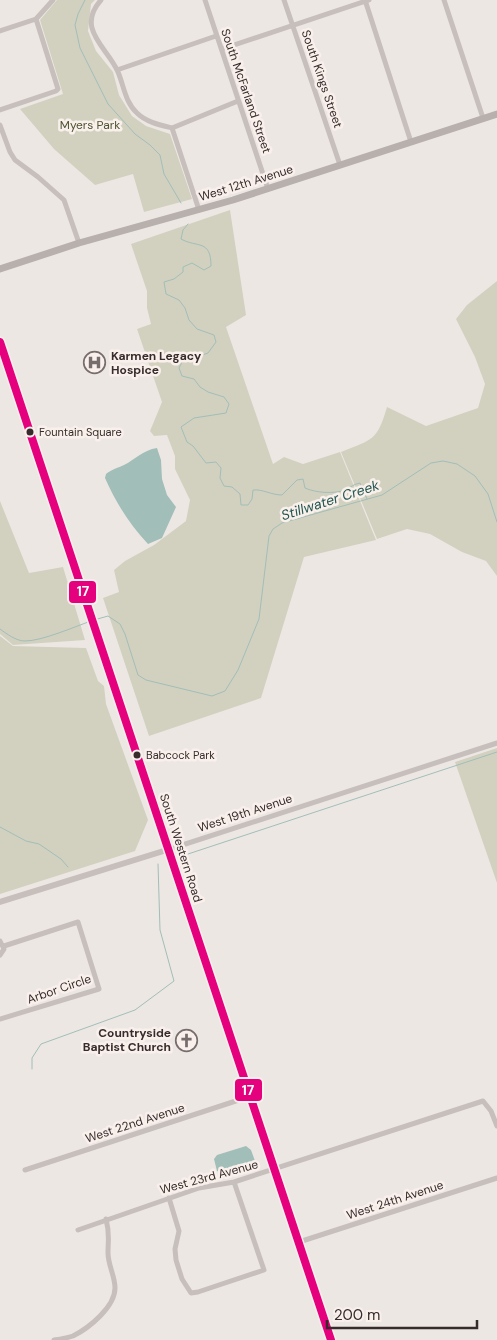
<svg xmlns="http://www.w3.org/2000/svg" width="497" height="1340" viewBox="0 0 497 1340" font-family="'DM Sans',sans-serif">
<style>
.green{fill:#d2d1bf}
.water{fill:#a1beb9}
.lines{fill:none;stroke-linecap:round;stroke-linejoin:round}
.stream{stroke:#a1beb9;stroke-width:1}
.minor{stroke:#c7bfbc;stroke-width:5}
.tertiary{stroke:#c7bfbc;stroke-width:6}
.secondary{stroke:#b7b0ad;stroke-width:7}
.bus-1-casing{stroke:#f9f0ec;stroke-width:11}
.bus-1{stroke:#e5007d;stroke-width:8}
.bus-dot{fill:#372c2b;stroke:#f9f0ec;stroke-width:2}
.labels{text-anchor:middle;dominant-baseline:central;stroke-width:5;stroke-linejoin:round;paint-order:stroke}
.bus-label{font-size:11px;fill:#372c2b;stroke:#f9f0ec;text-anchor:start}
.street-label{font-size:12px;fill:#372c2b;stroke:#f9f0ec}
.park-label{font-size:12px;fill:#4e5430;stroke:#f9f0ec}
.poi-label{font-size:12px;font-weight:bold;fill:#372c2b;stroke:#f9f0ec;text-anchor:start}
.water-label{font-size:14px;font-style:italic;fill:#235650;stroke:#f9f0ec}
.line-badge{stroke:#f9f0ec;stroke-width:2}
.badge-label{font-size:14px;text-anchor:middle;font-weight:bold;fill:#fff}
</style>
<rect width="100%" height="100%" fill="#ede7e4"/>
<path class="green" d="M57 0H95L91 4 88 31 96 51 113 72 119 95 132 116 146 126 170 134 192 199 144 212 133 174 95 185 54 149 20 109 63 94 40 20Z
M230 210 246 315 226 327 273 464 284 457 303 464 340 452 376 540 304 557 261 698 149 736 103 598 119 592 114 570 125 561 154 545 186 521 190 500 175 469V456L167 435 154 436 150 431 162 402 137 329 151 324 147 308V291L131 244Z
M497 281V576L486 561 462 552 430 534 407 529 377 539 341 452C373 439 377 441 387 407L426 426 478 408 485 384 475 357 456 319 467 305Z
M0 501 29 573 63 567 85 640 13 645 0 634Z
M0 636 13 646 86 648 98 681 104 686 106 704 148 820 135 851 0 894Z
M497 748V883L455 762Z"/>
<path class="water" d="M157 448 161 460 162 479 167 495 176 507 162 538 148 544C130 525 116 503 105 478L106 474C112 469 118 468 124 465 136 459 143 450 157 448Z
M246 1146 251 1150 255 1161 251 1164H239L224 1173 217 1171 214 1159 217 1155Z"/>
<g class="lines">
<path class="stream" d="M85 0 78 14 75 25 80 48 108 104 135 134 150 145 160 155 164 174 181 203
M188 224 183 230 181 239C197 248 211 239 211 266L204 270 192 263 183 267V272L174 279 164 282 166 294 179 300 185 308 189 320 197 329 214 335 216 342 208 353 182 362 179 368 182 376 194 379 200 387 208 392 224 397 229 404 226 413 194 418 181 427 187 442 193 446 206 463 216 462 221 468 220 478 224 486 232 487 240 494 241 505H248L252 499 253 490C263 489 271 495 282 495L297 480 303 479 305 488C316 493 334 494 345 490 351 487 354 484 360 483L367 499
M94 620 108 616 120 624 125 634 138 675 146 680 212 696 225 691 238 670 259 619 269 536 273 529 282 523 382 495 431 463 443 461 457 464 475 476 488 494 497 522
M0 629C7 634 16 641 25 641 42 641 74 627 91 621
M0 827 26 841 39 844 61 859 68 867
M182 856 497 752
M32 1069V1058L41 1044 135 1010 174 981 160 930 158 864"/>
<path class="minor" d="M101 0C75 29 108 48 118 72 124 86 125 102 137 113 146 122 160 125 172 128L199 210
M205 0 268 189
M284 0 340 165
M365 0 411 142
M444 0 483 118
M0 31 36 19 53 0
M222 49 369 0
M117 70 216 36
M0 110 56 91 58 89 36 19
M0 125 10 152 15 160 38 177 64 200 79 243
M172 128 238 101
M170 849 497 743
M0 941 4 949 0 955
M0 1019 99 989 78 922 4 946
M25 1170 251 1096
M169 1198 179 1231 175 1249 176 1260 182 1279 191 1293 198 1292 264 1270 234 1182
M78 1230 199 1188 234 1182 483 1101 491 1111 497 1126
M299 1242 497 1178
M54 1340C61 1339 67 1338 73 1336 89 1328 115 1307 115 1288 115 1276 108 1265 108 1253 108 1239 110 1234 106 1219"/>
<path class="tertiary" d="M0 902 170 849 331 1340"/>
<path class="secondary" d="M0 269 79 243 233 200 497 114
M0 342 100 644 170 849"/>
<defs>
<path id="bus-1" d="M0 342 331 1340"/>
</defs>
<use href="#bus-1" class="bus-1-casing"/>
<use href="#bus-1" class="bus-1"/>
</g>
<defs>
<symbol id="hospital-ring" viewBox="-11 -11 22 22"><circle r="9.5" fill="#f9f0ec" stroke="#776d6c" stroke-width="1.5"/><path d="M-5-5h3v3.5h4V-5h3V5h-3V1.5h-4V5h-3Z" fill="#776d6c"/></symbol>
<symbol id="church-ring" viewBox="-11 -11 22 22"><circle r="9.5" fill="#f9f0ec" stroke="#776d6c" stroke-width="1.5"/><path d="M-1.2-6h2.4v3.5h3.3v2.4h-3.3V6h-2.4V-.1h-3.3v-2.4h3.3Z" fill="#776d6c"/></symbol>
</defs>
<g fill-rule="evenodd">
<use href="#hospital-ring" x="82" y="350" width="25" height="25"/>
<use href="#church-ring" x="174" y="1028" width="25" height="25"/>
</g>
<g class="bus-dot">
<circle cx="30" cy="432" r="4.5"/>
<circle cx="137" cy="755" r="4.5"/>
</g>
<g class="labels">
<g class="bus-label">
<text x="39" y="432">Fountain Square</text>
<text x="146" y="755">Babcock Park</text>
</g>
<g class="street-label">
<text transform="translate(322 79) rotate(71)">South Kings Street</text>
<text transform="translate(246 91) rotate(71)">South McFarland Street</text>
<text transform="translate(246 183) rotate(-17)">West 12th Avenue</text>
<text transform="translate(245 813) rotate(-18)">West 19th Avenue</text>
<text transform="translate(181 848) rotate(72)">South Western Road</text>
<text transform="translate(59 989) rotate(-19)">Arbor Circle</text>
<text transform="translate(135 1123) rotate(-18)">West 22nd Avenue</text>
<text transform="translate(209 1177) rotate(-15)">West 23rd Avenue</text>
<text transform="translate(395 1200) rotate(-18)">West 24th Avenue</text>
</g>
<g class="park-label">
<text x="90" y="125">Myers Park</text>
</g>
<g class="poi-label">
<text x="111" y="356">Karmen Legacy<tspan x="111" dy="14">Hospice</tspan></text>
<text x="171" y="1033" text-anchor="end">Countryside<tspan x="171" dy="14">Baptist Church</tspan></text>
</g>
<g class="water-label">
<text transform="translate(330 500) rotate(-18)">Stillwater Creek</text>
</g>
</g>
<g class="line-badge">
<rect x="68" y="580" width="29" height="24" rx="5" fill="#e5007d"/>
<rect x="234" y="1078" width="29" height="24" rx="5" fill="#e5007d"/>
</g>
<g class="badge-label">
<text x="83" y="596">17</text>
<text x="248" y="1095">17</text>
</g>
<path d="M327 1320v8h150v-8" fill="none" stroke="#372c2b" stroke-width="2.5"/>
<text x="334" y="1320" font-size="15" fill="#372c2b" stroke="#f9f0ec" stroke-width="4" paint-order="stroke">200 m</text>
</svg>
